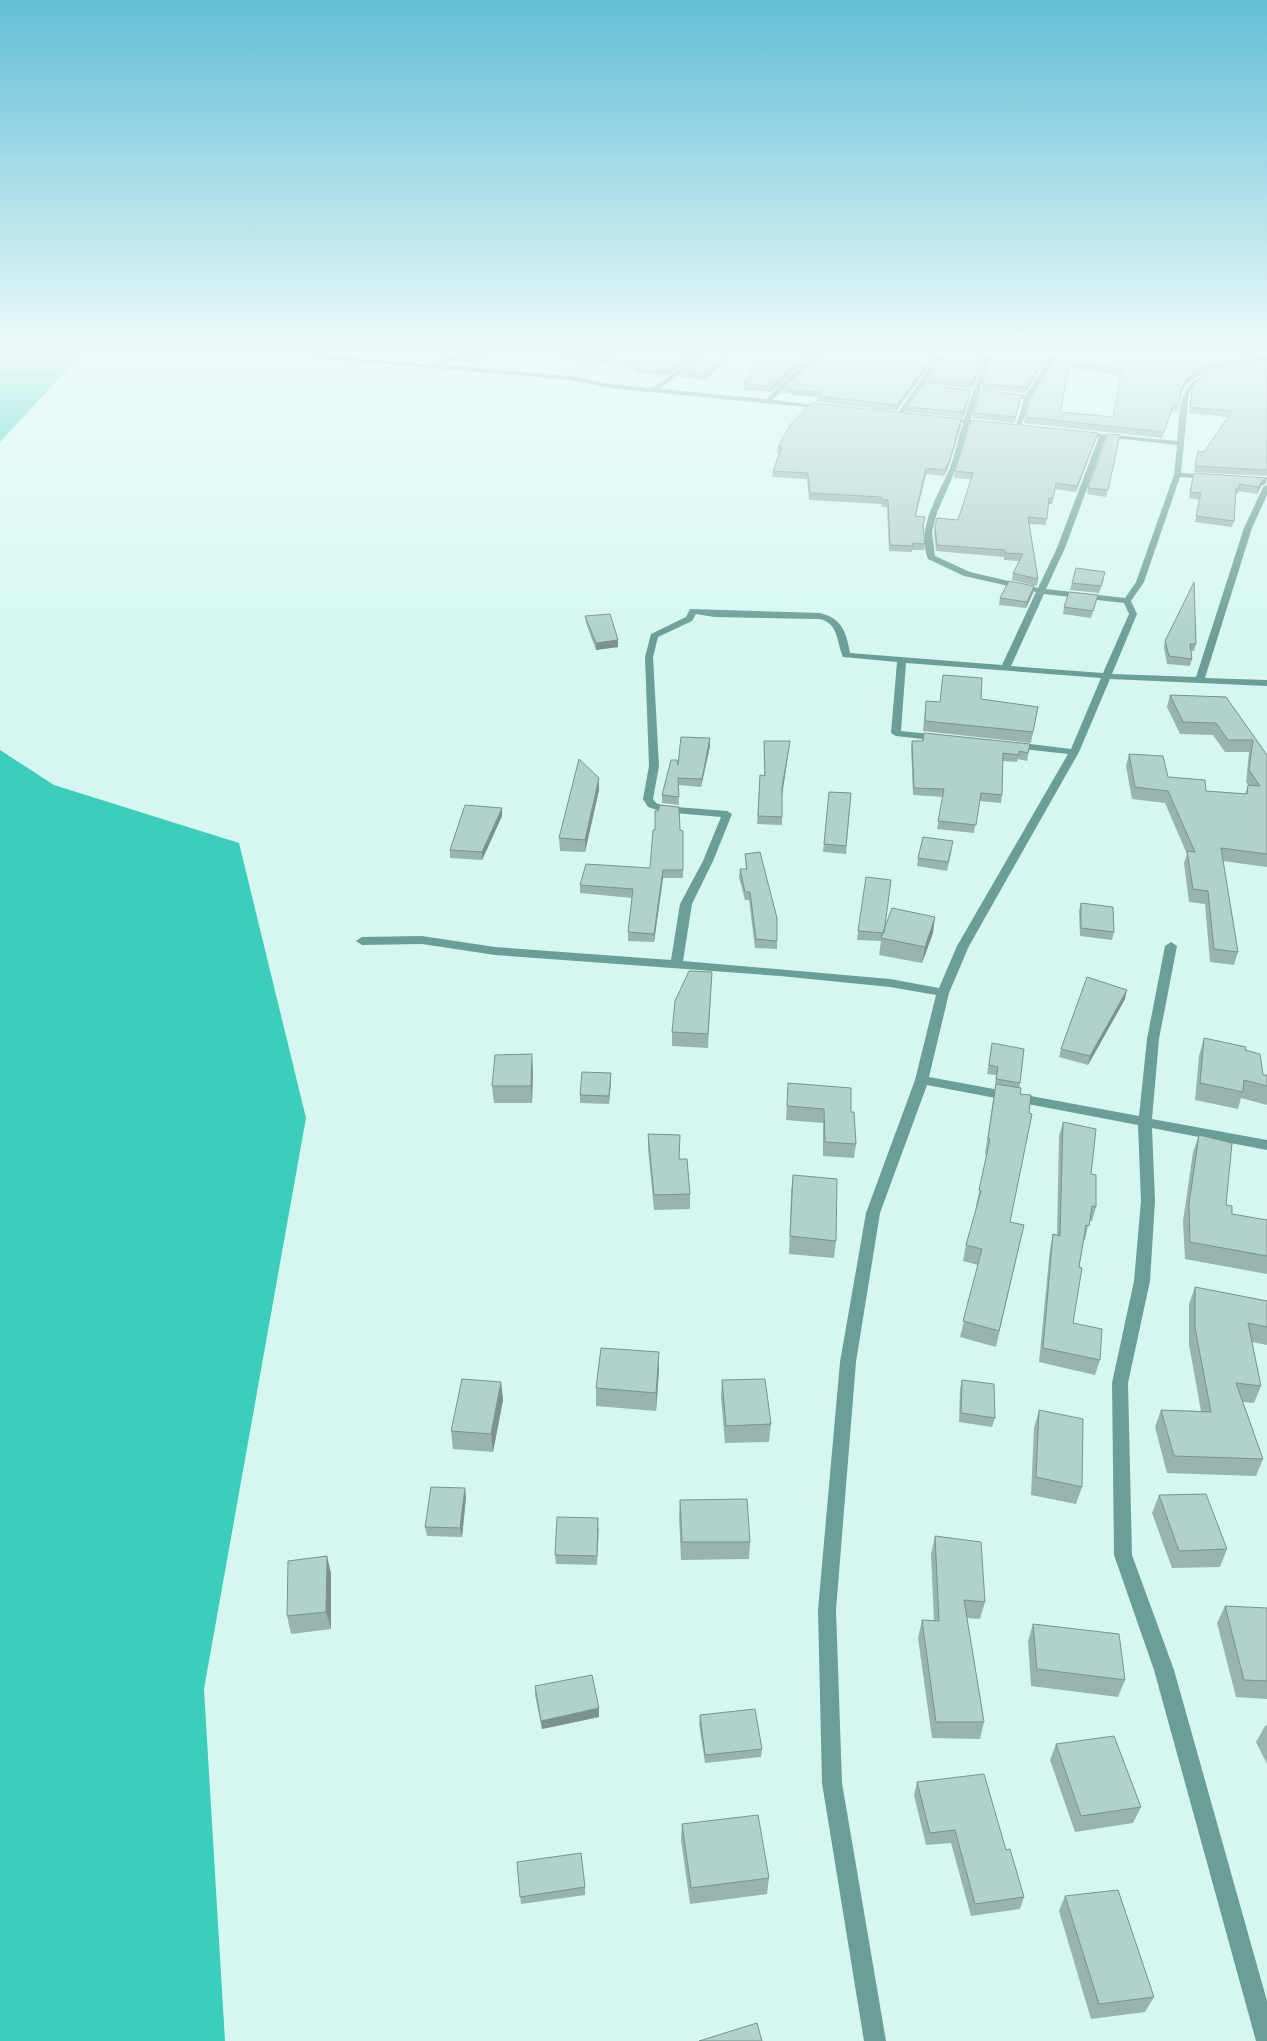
<svg xmlns="http://www.w3.org/2000/svg" width="1267" height="2041" viewBox="0 0 1267 2041" font-family="'DejaVu Sans',sans-serif">
<style>
.water{fill:#3dcebb}
.lines{fill:none;stroke-linecap:round;stroke-linejoin:round}
.minor{fill:#6b9e95;fill-rule:evenodd}
.wall{fill:#98b4af;fill-rule:evenodd}
.shaded-wall{fill:#7c928e}
.building{fill:#b1d1cb;stroke:#7c928e;fill-rule:evenodd}
</style>
<rect width="100%" height="100%" fill="#d6f7f1"/>
<path class="water" d="M0 353H85L75 361 0 442Z
M0 750 54 785 239 843 306 1118 204 1689 225 2041H0Z"/>
<g class="lines">
<path class="minor" d="M297 353 433 365 455 353H463L441 365 571 376 609 384 652 388 704 353H711L659 389 767 399C778 386 810 353 828 353L791 382 773 400 829 407 826 409 609 388 571 380 295 356Z
M940 353H946L923 386 941 389 938 391 921 389 902 415H898L897 414Z
M990 353H996L990 360 970 420 990 423 987 425 969 424 957 466 937 513 932 532 935 556 970 572 1038 588 1057 548 1099 437 1080 434V432L1177 441C1180 418 1177 387 1201 377 1206 374 1210 371 1215 374L1196 383 1189 393 1181 473 1210 475 1214 477 1210 479 1180 477 1144 582 1131 601 1137 614 1112 674 1196 677 1244 528 1263 487 1267 485V495L1252 528 1205 678 1267 680V686L1110 679 1079 752 969 946 949 993 929 1077 1139 1116 1147 1039 1165 946 1171 942 1177 946 1159 1039 1152 1119 1267 1140V1150L1152 1128 1155 1201 1150 1281 1128 1383 1132 1555 1174 1670 1267 2001V2041H1256L1154 1670 1114 1555 1112 1383 1134 1281 1141 1201 1138 1125 927 1085 880 1213 856 1362 836 1610 842 1783 886 2041H864L822 1783 818 1610 840 1362 866 1213 915 1080 936 995 890 987 780 976 495 955 422 944 362 945 356 941 362 937 422 936 495 947 671 960 680 904 703 861 721 817 663 812 648 807 643 799 649 766 645 657 651 634 686 617 690 609 820 613C843 619 846 632 850 653L1002 665 1036 592 964 576 928 559C916 527 938 496 950 468 955 454 958 438 963 423L942 420 945 418 964 419 984 360ZM1106 437 1177 445 1174 475 1136 582 1125 598 1046 589 1065 548ZM1044 594 1124 603 1129 614 1103 673 1011 666ZM696 614 714 617 820 619C839 624 836 641 843 657L897 662 891 733 896 736 940 741 945 738 940 735 901 731 906 663 1101 678 1071 749 1014 742 1009 745 1014 748 1068 754 957 946 939 988 890 979 683 961 692 904 713 861 732 814 727 811 664 806 656 803 653 799 659 766 653 657 658 637 692 621Z
M1049 353H1055L1052 363 1031 397 1021 426 1016 427 1024 399 1002 395 1005 393 1026 395 1046 363Z
M1262 353H1267V368H1252V366L1264 364Z"/>
</g>
<path class="wall" d="M416 353H451L441 358 429 357V354Z
M493 353 477 363 454 360V355Z
M513 353H701L667 376 635 373V368Z
M707 353H731L706 380 680 377V372Z
M825 353H939L896 411 817 402V397L791 395V393H783V387Z
M945 353H987L983 359 973 388 926 384 927 379Z
M1210 353H1263L1262 362 1218 368 1195 377 1186 384 1181 393 1178 412 1172 411 1162 438 1024 423 1025 417 1055 358 1211 354ZM1069 368 1121 376 1113 417 1061 412Z
M803 362 771 392 743 390 744 384Z
M1044 362 1025 393 983 389V384Z
M1267 364V476L1194 472 1198 451 1204 452 1228 417 1189 413 1192 388Z
M1022 395 1021 401 1014 423 973 418V413Z
M970 396 963 418 906 412 907 407Z
M961 419V425L949 465 944 476 926 474 915 516 925 517 923 528 925 544 924 550H912V552L889 551 887 507H882L881 504 809 500 807 479 772 477 773 471 779 453H777L778 447Z
M1120 435 1106 497 1087 494 1088 488Z
M1096 439 1076 492 1055 489 1052 504H1048L1046 525 1029 524 1038 579 1037 586 1012 580 1013 573 1019 561 1004 560V557L936 551 934 532 935 526 958 520 971 479 954 478 955 471Z
M1194 473 1265 484 1261 486 1257 494 1239 491 1238 494H1236L1234 521 1232 527 1195 522 1200 500 1189 498Z
M1104 579 1099 593 1070 590 1072 583Z
M1034 586 1033 593 1026 608 999 605 1000 598Z
M1098 595 1091 618 1063 614 1064 607Z
M585 616 618 640V647L596 650 586 623Z
M1165 641 1196 644 1194 651H1191L1192 659 1190 666 1167 664 1164 648Z
M943 675 981 699 1036 717 1031 743 923 731 926 701 940 702Z
M1170 695 1226 697 1267 755V867L1223 861 1238 952 1234 965 1210 962 1205 904 1189 902 1184 863 1187 854 1165 803 1132 799 1126 766 1129 754 1168 777 1206 791 1245 794 1248 785 1246 782 1249 752H1225L1213 735 1180 734 1167 707Z
M924 733 1030 744 1027 761 1018 759 1017 762 1003 761 1002 795 1001 803 979 801 974 833 937 829 943 797 913 795 911 748 912 741H922Z
M710 738V746L701 787 678 785 679 805 662 803V795L678 765Z
M764 741H790L782 792V825L757 824 760 775 764 776Z
M599 778V790L585 852 560 851 559 838Z
M829 792 851 793 846 854 823 852Z
M502 808V816L482 860 450 858V850Z
M680 830 683 831V878H663L654 942 628 941V932L632 898 580 893V885L650 868Z
M952 849 947 871 917 866 918 858Z
M745 854 777 941V949L755 948 749 900H745L739 877 740 869H746Z
M1081 903 1114 932 1112 940 1080 936 1079 911Z
M858 931H884L933 933 922 963 879 955 881 941 857 940Z
M712 972 708 1048 672 1046V1032Z
M1125 999 1088 1065 1059 1057 1061 1049Z
M1204 1038 1245 1050 1263 1075H1267V1105L1241 1098 1238 1109 1195 1100 1199 1056Z
M992 1043 1020 1083 1019 1088 1010 1222 1024 1225 996 1347 960 1337 978 1265 963 1261 966 1245 977 1206H976L987 1155 985 1154 995 1087 996 1075 987 1074Z
M533 1072 532 1103H494L492 1086Z
M611 1073V1081L609 1104 580 1103V1095Z
M788 1083 851 1112 856 1144 854 1158 823 1156V1123L786 1120Z
M1063 1122 1091 1174 1096 1207 1092 1221H1089L1085 1240H1084L1079 1267 1073 1323 1100 1360 1095 1375 1039 1362 1050 1249 1053 1234 1057 1235 1059 1136Z
M648 1134 679 1159 690 1194V1209L654 1210 648 1148Z
M1199 1135 1226 1205 1232 1214 1267 1220V1274L1185 1259 1183 1221 1193 1152Z
M793 1175 836 1241 834 1258 789 1254 791 1192Z
M1195 1287 1267 1301V1345L1252 1342 1261 1386 1254 1403 1243 1402 1263 1459 1256 1476 1167 1473 1155 1427 1161 1410 1201 1411 1189 1345V1304Z
M659 1352V1370L656 1411 596 1406V1388Z
M722 1380 771 1424 769 1442 725 1443 721 1397Z
M962 1380 995 1418 992 1427 959 1422 960 1389Z
M501 1382 503 1400 493 1452 453 1449 451 1431Z
M1039 1410 1082 1487 1076 1504 1031 1495 1034 1428Z
M1159 1495 1227 1549 1220 1567 1172 1568 1152 1513Z
M466 1497 462 1537 427 1536 425 1527Z
M680 1500 750 1542 749 1559 681 1560 679 1517Z
M599 1527 597 1565 556 1564 555 1555Z
M935 1536 985 1602 980 1619 967 1618 984 1722 980 1739 932 1738 918 1638 922 1620 934 1621 931 1554Z
M331 1573V1629L291 1634 287 1616Z
M1225 1606 1267 1608V1699L1236 1697 1217 1623Z
M1033 1624 1125 1680 1118 1697 1031 1686 1028 1641Z
M535 1686 599 1708V1717L542 1729 535 1695Z
M700 1715 762 1749 761 1757 705 1763 699 1724Z
M1267 1725V1764L1256 1742 1265 1726Z
M1056 1744 1141 1807 1133 1823 1075 1832 1050 1760Z
M917 1782 1006 1850 1024 1897 1020 1909 971 1916 951 1843 926 1845 914 1795Z
M682 1824 769 1878 767 1894 690 1904 681 1840Z
M517 1862 585 1887V1895L521 1904Z
M1065 1896 1154 1997 1145 2012 1091 2019 1059 1911Z"/>
<path class="shaded-wall" d="M441 353H451L441 358Z
M484 353H493L477 363V357Z
M693 353H701L667 376V371Z
M726 353H731L706 380V374Z
M810 353H819L803 362 771 392V386L804 357Z
M935 353H939L896 411 897 405Z
M983 353H987L983 359 973 388V382Z
M1046 353H1047L1044 362 1025 393 1026 387Z
M1263 357 1262 362 1218 368 1195 377 1186 384 1181 393 1182 388 1187 379 1196 371 1219 362Z
M971 390 970 396 963 418V412Z
M1022 395 1021 401 1014 423 1015 417Z
M1173 405 1172 411 1162 438Z
M961 419V425L949 465 944 476 945 470Z
M1098 433 1096 439 1076 492 1077 486Z
M926 468V474L914 523 915 516Z
M1267 478 1265 484 1261 486 1257 494 1258 487 1263 480Z
M1034 586 1033 593 1026 608 1027 602Z
M618 640V647L596 650V643Z
M710 738V746L701 787 702 779Z
M790 741 789 749 782 796V788Z
M599 778V790L585 852V840Z
M502 808V816L482 860V852Z
M663 870V878L654 942V934Z
M935 917 933 933 922 963 925 947Z
M1127 990 1125 999 1088 1065 1090 1056Z
M532 1054 533 1072 532 1103 531 1086Z
M611 1073V1081L609 1104V1096Z
M659 1352V1370L656 1411V1393Z
M501 1382 503 1400 493 1452 491 1434Z
M465 1488 466 1497 462 1537 460 1528Z
M327 1556 331 1573V1629L326 1612Z
M599 1708V1717L542 1729 541 1721Z"/>
<path class="building" d="M457 353H484L477 357 454 355Z
M558 353H693L667 371 635 368 640 363Z
M707 353H726L706 374 680 372Z
M759 353H810L804 357 771 386 744 384Z
M825 353H935L897 405 817 396 822 392 791 390 792 388 783 387Z
M945 353H984L973 382 927 379Z
M994 353H1046L1045 357 1026 387 983 384 992 355Z
M1056 353H1202L1214 355V353H1263V357L1219 362 1196 371 1187 379 1182 388 1179 406 1173 405 1164 432 1025 417 1034 392 1055 358ZM1070 362 1122 370 1113 417 1060 412Z
M1267 364V470L1195 466 1198 451 1204 452 1232 411 1190 407 1192 388 1198 379 1214 371 1232 367Z
M923 385 971 390 963 412 907 407Z
M981 390 1022 395 1015 417 973 413Z
M811 403 961 419 950 459 945 470 926 468 915 516 925 517 923 526 925 544 912 543 913 546 890 545 888 500H882V497L810 493 808 473 773 471 782 447H778L790 425Z
M971 420 1098 433 1077 486 1056 483 1053 498H1049L1047 519 1028 517 1038 579 1013 573 1023 554 1005 553V550L937 545 935 526 937 518 958 520 973 473 955 471Z
M1108 434 1120 435 1108 490 1088 488Z
M1194 473 1267 478 1263 480 1258 487 1239 484 1240 488H1236L1234 521 1196 516 1201 493 1190 492Z
M1076 568 1105 572 1101 586 1072 583Z
M1009 581 1034 586 1027 602 1000 598Z
M1194 582 1196 644H1190L1192 659 1169 656 1165 641Z
M1069 592 1098 595 1093 611 1064 607Z
M610 614 618 640 596 643 585 616Z
M943 675 982 678 981 699 1038 707 1033 732 925 721 926 701 940 702Z
M1170 695 1226 697 1267 755V854L1221 848 1238 952 1214 949 1208 891 1193 889 1187 851 1195 852 1168 791 1135 787 1129 754 1163 756 1168 777 1205 780 1206 791 1247 794 1248 785 1260 786 1249 770 1253 740H1228L1216 723 1183 722Z
M924 733 1030 744 1028 753 1019 751V755L1003 753 1002 795 981 793 976 825 938 821 944 789 914 788 912 741H923Z
M681 737 710 738 702 779 678 778 679 797 662 795 671 760H677L678 765Z
M764 741H790L782 788V817L758 816 760 775 765 776Z
M579 759 599 778 585 840 559 838Z
M829 792 851 793 846 846 824 844Z
M465 805 502 808 482 852 450 850Z
M660 805 679 807 680 830 683 831V870H663L654 934 628 932 633 889 580 885 586 864 650 868 653 830H655V811H658Z
M923 837 953 841 948 862 918 858Z
M760 852 777 918V941L756 939 750 892H745L740 869H747L745 854Z
M866 877 891 880 884 933 858 931Z
M1081 903 1113 907 1114 932 1081 928Z
M892 908 935 917 925 947 881 938Z
M689 971 712 972 708 1034 672 1032 675 1001Z
M1087 977 1127 990 1090 1056 1061 1049Z
M1204 1038 1246 1047 1245 1050 1260 1054 1263 1075H1267V1086L1244 1080 1243 1092 1200 1083Z
M992 1043 1024 1049 1020 1083 996 1079 998 1067 989 1065Z
M532 1054 531 1086H492L495 1055Z
M582 1072 611 1073 609 1096 580 1095Z
M788 1083 851 1088V1112H854L856 1144 825 1142 824 1109 787 1106Z
M996 1084 1021 1088 1020 1094 1031 1095 1029 1113 1032 1114 1010 1222 1024 1225 999 1331 963 1321 982 1249 966 1245 981 1191 979 1190 990 1139H988Z
M1063 1122 1096 1129 1091 1174 1096 1175V1207L1092 1206 1089 1226 1086 1225 1079 1267 1082 1268 1073 1323 1102 1329 1100 1360 1043 1348 1053 1234 1060 1236Z
M648 1134 680 1135 679 1159H687L690 1194 654 1195Z
M1199 1135 1232 1143 1226 1205 1232 1206V1214L1267 1220V1256L1190 1242 1189 1204Z
M793 1175 837 1179 836 1241 790 1236Z
M1195 1287 1267 1301V1327L1248 1323 1261 1386 1236 1383 1263 1459 1174 1456 1161 1410 1211 1412 1195 1328Z
M601 1348 659 1352 656 1393 596 1388Z
M462 1379 501 1382 491 1434 451 1431Z
M765 1379 771 1424 726 1426 722 1380Z
M962 1380 994 1384 995 1418 961 1413Z
M1039 1410 1083 1419 1082 1487 1036 1477Z
M431 1487 465 1488 460 1528 425 1527Z
M1206 1494 1227 1549 1179 1551 1159 1495Z
M747 1499 750 1542H682L680 1500Z
M557 1517 598 1518 597 1556 555 1555Z
M935 1536 981 1542 985 1602 964 1600 984 1722H936L922 1620 939 1621Z
M327 1556 326 1612 287 1616 288 1561Z
M1225 1606 1267 1608V1681L1244 1680Z
M1033 1624 1119 1634 1125 1680 1037 1669Z
M592 1675 599 1708 541 1721 535 1686Z
M755 1709 762 1749 705 1755 700 1715Z
M1114 1736 1141 1807 1081 1816 1056 1744Z
M984 1774 1006 1850 1010 1849 1024 1897 975 1904 955 1830 930 1833 917 1782Z
M758 1815 769 1878 691 1888 682 1824Z
M581 1853 585 1887 520 1897 517 1862Z
M1118 1890 1154 1997 1099 2004 1065 1896Z
M757 2023 762 2041H699Z"/>
<linearGradient id="sky" x2="0" y2="1"><stop stop-color="#63bed6"/><stop offset="0.55" stop-color="#edfbf9"/><stop offset="1" stop-color="#edfbf9" stop-opacity="0"/></linearGradient>
<rect width="1267" height="639" fill="url(#sky)"/>
</svg>
